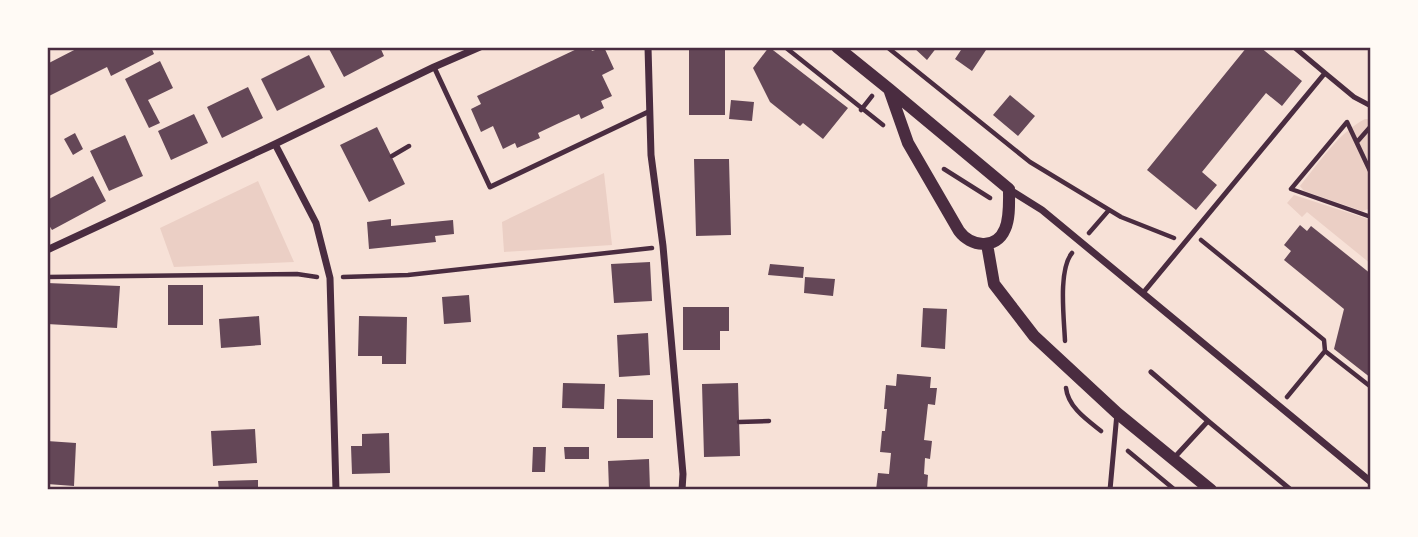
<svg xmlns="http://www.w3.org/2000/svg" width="1418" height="537" viewBox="0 0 1418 537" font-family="Commissioner,sans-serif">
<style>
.green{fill:#ebcfc5}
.building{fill:#644757}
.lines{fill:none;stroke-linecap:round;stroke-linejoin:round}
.path{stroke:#4a2c40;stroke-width:4.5}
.service{stroke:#4a2c40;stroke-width:5}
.minor{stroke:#4a2c40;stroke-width:7}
.tertiary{stroke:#4a2c40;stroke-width:12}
.neatline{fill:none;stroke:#4a2c40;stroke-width:2.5}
</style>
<rect width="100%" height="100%" fill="#f7e1d7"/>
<path class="green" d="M1365 119H1371L1369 209 1362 211 1304 191 1300 186C1319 163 1338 133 1365 119Z
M604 173 612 245 504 252 502 222Z
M258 181 294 262 174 267 160 228Z
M1294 195 1371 220V264L1307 212 1302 217 1287 203Z"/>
<path class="building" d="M80 47H151L154 54 111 76 107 67 47 97V64Z
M328 47H380L384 56 344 77Z
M581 47H590L592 51 604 47 614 69 602 75 612 96 601 101 604 108 581 119 579 114 559 123 538 133 540 138 517 148 515 143 503 149 493 126 481 132 471 109 481 104 477 96Z
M689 47H725V115H689Z
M769 47 848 108 823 139 803 123 800 126 770 102 753 68Z
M913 47H937L927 60Z
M963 47H988L972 71 955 59Z
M1247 47H1260L1302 81 1282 106 1266 93 1202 172 1217 185 1196 210 1147 170Z
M309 55 325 87 277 111 261 79Z
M160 61 173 88 148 100 160 123 149 128 125 79Z
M248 87 263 118 222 138 207 107Z
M1010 95 1035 116 1018 136 993 115Z
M731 100 754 102 752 121 729 119Z
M194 114 208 143 171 160 158 131Z
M377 127 405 184 369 202 340 145Z
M75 133 83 149 73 155 64 139Z
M125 135 143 176 109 191 90 151Z
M694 159H729L731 235 696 236Z
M93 176 106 201 52 230 47 222V200Z
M391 219V226L453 220 454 234 435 236 436 242 369 249 367 222Z
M1300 225 1307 231 1311 226 1371 274V378L1334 349 1344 309 1284 260 1291 251 1284 245Z
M650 262 652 301 614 303 611 264Z
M770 264 804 267 803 278 768 275Z
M805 277 835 279 833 296 804 293Z
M47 283 120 286 117 328 47 324Z
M168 285H203V325H168Z
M469 295 471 322 444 324 442 297Z
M683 307H729V331H720V350H683Z
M923 308 947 309 945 349 921 347Z
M259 316 261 345 221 348 219 319Z
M359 316 407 317 406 364H382V356H358Z
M648 333 650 375 619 377 617 335Z
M897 374 931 377 930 388H937L935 405 928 404 924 440 932 441 930 459 925 458 924 474 928 475 927 490H876L878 473 889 474 891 453 880 452 882 431H885L887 409H884L886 385 896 386Z
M563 383 605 384 604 409 562 408Z
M738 383 740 456 704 457 702 384Z
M617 399 653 400V438H617Z
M255 429 257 463 213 466 211 431Z
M389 433 390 473 352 474 351 446H362V434Z
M47 441 76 443 74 486 47 484Z
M533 447H546L545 472H532Z
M564 447H589V459H565Z
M649 459 650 490H609L608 461Z
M258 480V490H219L218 481Z"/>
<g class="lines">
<path class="path" d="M785 47 883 125
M887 47 1030 162 1121 217 1174 238
M861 110 872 96
M1357 142 1371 126
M392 156 409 146
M944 169 990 198
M1371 173 1347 122 1291 189 1371 217
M1089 233 1109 210
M1201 240 1324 340 1325 351
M47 277 297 274 317 277
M343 277 408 275 652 248
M1065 341C1064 318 1058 270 1072 253
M1066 388C1068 407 1087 420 1101 431
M1287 397 1325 351 1371 387
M739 422 769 421
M1128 451 1175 490"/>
<path class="service" d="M434 67 490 187 648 112
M1325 73 1354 97 1371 106
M1143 293 1325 73 1294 47
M1151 372 1208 421
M1173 459 1208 421 1291 490
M1110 490 1117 413"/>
<path class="minor" d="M648 47 651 155 663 246 683 474 682 490
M275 144 316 223 330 278 336 490
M1010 190 1042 210 1371 482
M47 250 275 144 434 67 480 47"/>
<path class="tertiary" d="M837 47 889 89 1009 189C1009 202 1010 218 1005 229 996 251 970 246 959 231L908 143 889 89
M987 244 994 284 1034 336 1117 413 1211 490"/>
</g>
<rect width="1418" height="537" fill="none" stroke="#fffaf5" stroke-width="98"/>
<rect x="49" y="49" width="1320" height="439" class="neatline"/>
</svg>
